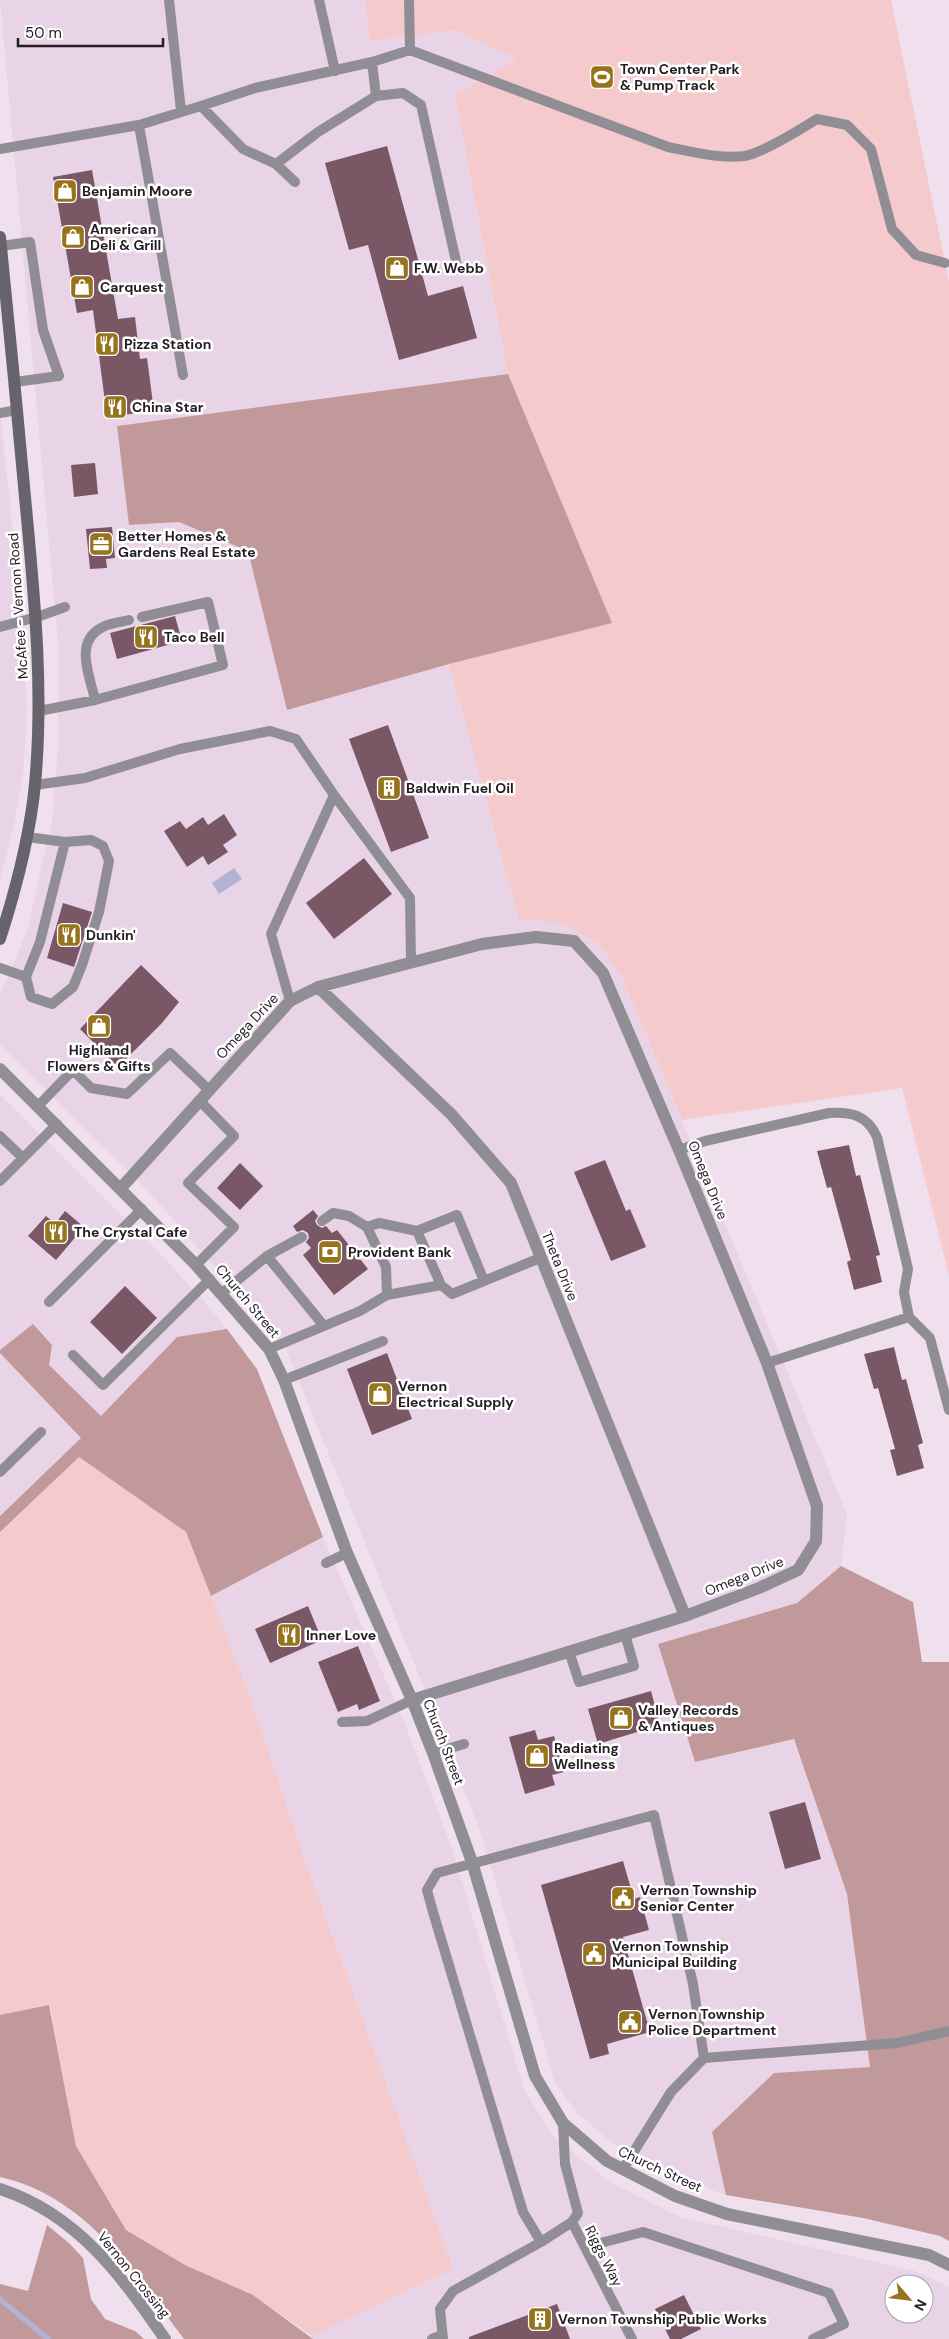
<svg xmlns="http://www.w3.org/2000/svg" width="949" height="2339" viewBox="0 0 949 2339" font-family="'DM Sans',sans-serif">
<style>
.built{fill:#e9d3e7;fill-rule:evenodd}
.green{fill:#f5cacc}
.forest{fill:#c2999b}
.water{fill:#b1b3d5}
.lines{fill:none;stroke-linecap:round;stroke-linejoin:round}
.stream{stroke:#b1b3d5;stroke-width:5.5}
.building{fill:#795765}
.service{stroke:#908d94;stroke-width:10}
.minor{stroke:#908d94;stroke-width:12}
.tertiary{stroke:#908d94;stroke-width:12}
.secondary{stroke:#67636d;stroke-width:12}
.labels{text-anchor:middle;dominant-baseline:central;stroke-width:5;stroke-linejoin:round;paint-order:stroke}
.poi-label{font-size:14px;font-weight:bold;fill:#241e23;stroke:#fff;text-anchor:start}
.street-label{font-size:14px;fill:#241e23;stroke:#fff}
</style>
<rect width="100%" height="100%" fill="#f0e0ee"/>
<path class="built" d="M0 0H365L370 41 454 30 517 59 455 95 508 374 117 426 129 525 179 522 248 551 287 710 449 664 519 921 558 922 599 943 621 976 847 1514 841 1566 797 1603 658 1644 695 1762 794 1739 847 1894 870 2067 774 2073 712 2132 726 2195 678 2178 612 2143 577 2113 555 2082 481 1834 429 1700 285 1347 149 1192 0 1044V995L27 931 52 821 58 747 59 654Z
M0 412 20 593 27 711 23 775 13 830 0 882Z
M0 1095 151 1244 204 1301 227 1329 177 1337 101 1416 48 1365 33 1324 0 1350Z
M0 1353 81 1438 0 1516Z
M323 1537 405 1724 452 1848 524 2089 553 2136 610 2182 680 2217 915 2271 949 2287V2339H313L312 2336 452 2269 211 1596ZM894 2284H924V2314H894Z"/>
<path class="green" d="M365 0H891L949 282V1276L902 1088 682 1120 621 976 599 943 558 922 519 921 449 664 612 623 508 374 455 95 517 59 454 30 370 41Z
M79 1457 186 1532 244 1681 308 1868 453 2269 312 2336 253 2295 185 2265 126 2230 76 2146 50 2006 0 2015V1532Z"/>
<path class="forest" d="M508 374 612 623 449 664 287 710 248 551 179 522 129 525 117 426Z
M33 1324 52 1345 49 1365 101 1416 177 1337 227 1329 257 1369 323 1537 211 1596 186 1532 79 1457 0 1532V1516L81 1438 0 1353V1350Z
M841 1566 913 1602 922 1662H949V2241L940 2236 863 2218 726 2195 712 2132 774 2073 870 2067 847 1894 794 1739 695 1762 658 1644 797 1603Z
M49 2005 76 2146 126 2230 185 2265 253 2295 313 2339H184C134 2273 86 2196 0 2177V2015Z
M47 2225 69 2243 83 2258 91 2299 105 2319 135 2331 144 2339H0V2284L28 2291Z"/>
<path class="water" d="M234 868 242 879 219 894 212 883Z"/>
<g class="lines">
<path class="stream" d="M0 2299 48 2339"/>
</g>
<path class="building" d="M387 146 428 296 463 286 477 338 399 360 368 245 349 250 325 163Z
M92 170 118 319 135 317 140 359 147 358 154 411 107 417 93 310 77 313 53 177Z
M95 463 98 494 74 497 71 465Z
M112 527 115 558 106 559 107 568 90 569 86 529Z
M175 616 182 641 117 659 110 633Z
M388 725 429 838 391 852 349 739Z
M224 814 237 835 223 845 228 852 208 865 203 856 187 867 164 831 180 821 186 829 203 817 208 825Z
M364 858 392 894 334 939 306 903Z
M63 903 92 912 74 967 47 958Z
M141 965 179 1002 162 1023 118 1067 80 1029Z
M849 1145 856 1176 860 1175 880 1255 876 1256 882 1282 854 1290 847 1262 851 1260 831 1187 827 1188 817 1151Z
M605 1160 626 1211 630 1209 646 1247 611 1261 574 1172Z
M240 1163 263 1186 240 1210 217 1188Z
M313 1210 318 1216 315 1221 317 1225 322 1228 326 1226 332 1233 337 1230 368 1269 334 1295 303 1255 311 1248 306 1242 309 1238 308 1233 303 1230 297 1232 293 1226Z
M65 1211 84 1227 56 1260 28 1236 46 1216 55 1224Z
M125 1286 157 1318 122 1354 90 1322Z
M894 1347 902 1380 906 1379 923 1443 918 1445 924 1468 897 1476 890 1450 895 1449 878 1388 874 1389 864 1354Z
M387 1353 412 1419 372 1435 347 1369Z
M308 1606 322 1640 270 1663 255 1629Z
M358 1646 380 1701 359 1710 357 1704 338 1712 318 1662Z
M651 1691 660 1725 598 1744 588 1709Z
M535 1730 538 1740 554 1736 564 1772 552 1775 555 1785 525 1794 509 1737Z
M805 1802 821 1859 785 1869 769 1812Z
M623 1861 634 1899 640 1897 649 1930 623 1937 650 2032 607 2044 609 2054 590 2059 541 1885Z
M684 2295 701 2329 681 2339H670L655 2309Z
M557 2304 570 2339H469V2337Z"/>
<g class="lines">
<path class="service" d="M169 0 181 111
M319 0 335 71
M409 0 410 50
M376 96 403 93 421 105 458 270
M201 106 255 88 372 62 410 50 668 147C693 152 719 159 745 156 762 153 801 129 817 119L847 125 871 149 892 229 916 255 945 263
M139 125 183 375
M0 149 139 125 201 106 243 149 276 164 295 182
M276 164 318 132 376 96 372 62
M1 246 30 242 43 330 59 376 15 382
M0 413 17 410
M0 627 37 617 65 607
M95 700C90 676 73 641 103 627 110 623 121 622 129 620
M39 711 95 700 223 665 208 602 142 617
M35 785 85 778 180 749 270 731 296 739 334 795
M0 968 26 977 40 942 65 842 27 837
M26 977 31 997 52 1004 73 987 82 965 99 912 109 861 103 846 91 840 65 842
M290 1001 271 934 334 795 410 898 411 962
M38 1106 73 1070 91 1088 127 1094 170 1053 209 1090
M0 1136 23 1158
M679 1150 705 1141 829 1113C852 1112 867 1115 877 1137L908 1269 904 1292 909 1317 767 1363
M0 1181 57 1124
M367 1227 379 1223 417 1231 457 1215 484 1281
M417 1231 441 1285
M267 1256 324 1326
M196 1265 234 1227 188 1183 234 1136 199 1100
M222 1293 267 1256 302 1237
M387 1295 441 1285 452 1294 540 1258
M49 1302 142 1209
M909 1317 930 1338 949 1410
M269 1349 360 1311 387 1295 386 1267 367 1227 349 1216 333 1213 322 1221
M73 1355 103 1385 210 1279
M284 1380 383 1341
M0 1472 41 1432
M326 1563 347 1553
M569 1651 579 1682 634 1666 625 1634
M342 1722 367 1721 412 1700
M433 1753 464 1744
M563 2123 565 2164 578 2213 572 2222 541 2242 523 2212 433 1912 427 1890 437 1873 654 1815 693 1984 704 2058
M623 2169 671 2092 704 2058 897 2043 949 2031
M572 2222 632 2339
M585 2247 643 2232 829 2293 844 2324 813 2339
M432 2339 442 2335
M443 2339 440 2309 453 2291 541 2242"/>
<path class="minor" d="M318 987 451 1114 511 1183 685 1616
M0 1069 196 1265 269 1349 284 1380 347 1553 412 1700 433 1753 472 1862 535 2076 563 2123 607 2161 675 2196 727 2214 929 2255 949 2265
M121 1188 290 1001 318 987 482 944 536 937 574 941 603 973 679 1150 767 1363 817 1506 816 1541 798 1570 759 1588 685 1616 412 1700"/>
<path class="tertiary" d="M0 2189C77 2214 121 2275 165 2339"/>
<path class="secondary" d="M0 237C9 324 17 410 25 497 34 593 44 688 35 784 30 837 16 889 0 939"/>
</g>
<defs>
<symbol id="stadium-square" viewBox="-11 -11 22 22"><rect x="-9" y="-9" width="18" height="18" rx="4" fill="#97731d" stroke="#fff"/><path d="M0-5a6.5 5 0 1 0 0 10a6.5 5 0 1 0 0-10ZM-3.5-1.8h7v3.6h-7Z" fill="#fff"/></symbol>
<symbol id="shop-square" viewBox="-11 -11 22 22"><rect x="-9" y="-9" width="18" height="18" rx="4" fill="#97731d" stroke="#fff"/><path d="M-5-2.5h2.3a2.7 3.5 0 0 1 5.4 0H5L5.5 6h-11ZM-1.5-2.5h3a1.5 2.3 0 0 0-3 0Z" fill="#fff"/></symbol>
<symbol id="restaurant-square" viewBox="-11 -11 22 22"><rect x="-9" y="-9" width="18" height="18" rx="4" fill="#97731d" stroke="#fff"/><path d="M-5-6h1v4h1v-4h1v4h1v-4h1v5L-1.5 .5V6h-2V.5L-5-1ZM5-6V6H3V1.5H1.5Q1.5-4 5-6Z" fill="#fff"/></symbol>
<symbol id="office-square" viewBox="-11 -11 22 22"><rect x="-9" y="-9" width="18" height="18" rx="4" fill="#97731d" stroke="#fff"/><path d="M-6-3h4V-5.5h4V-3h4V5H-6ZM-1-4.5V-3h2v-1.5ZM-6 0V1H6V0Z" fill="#fff"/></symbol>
<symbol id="building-square" viewBox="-11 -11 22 22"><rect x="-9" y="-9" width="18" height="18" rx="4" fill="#97731d" stroke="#fff"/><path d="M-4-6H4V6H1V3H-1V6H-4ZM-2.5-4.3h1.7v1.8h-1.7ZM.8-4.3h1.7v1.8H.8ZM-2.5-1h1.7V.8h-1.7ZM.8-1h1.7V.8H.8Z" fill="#fff"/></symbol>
<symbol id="bank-square" viewBox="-11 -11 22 22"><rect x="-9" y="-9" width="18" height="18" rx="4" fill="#97731d" stroke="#fff"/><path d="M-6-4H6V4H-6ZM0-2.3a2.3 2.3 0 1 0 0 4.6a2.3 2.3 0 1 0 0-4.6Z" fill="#fff"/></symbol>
<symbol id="civic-square" viewBox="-11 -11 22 22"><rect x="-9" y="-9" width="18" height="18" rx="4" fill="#97731d" stroke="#fff"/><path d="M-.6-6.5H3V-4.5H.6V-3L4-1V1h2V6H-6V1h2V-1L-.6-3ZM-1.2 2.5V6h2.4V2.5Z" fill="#fff"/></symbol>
</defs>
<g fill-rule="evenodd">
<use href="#stadium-square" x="588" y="63" width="28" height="28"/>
<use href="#shop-square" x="51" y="177" width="28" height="28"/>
<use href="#shop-square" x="59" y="223" width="28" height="28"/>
<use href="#shop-square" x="383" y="254" width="28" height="28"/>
<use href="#shop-square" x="68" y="273" width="28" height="28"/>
<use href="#restaurant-square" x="93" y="330" width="28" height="28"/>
<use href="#restaurant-square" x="101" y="393" width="28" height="28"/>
<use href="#office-square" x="87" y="530" width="28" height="28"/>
<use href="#restaurant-square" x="132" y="623" width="28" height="28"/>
<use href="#building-square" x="375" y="774" width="28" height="28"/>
<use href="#restaurant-square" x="55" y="921" width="28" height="28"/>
<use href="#shop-square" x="85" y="1012" width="28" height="28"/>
<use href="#restaurant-square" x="42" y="1218" width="28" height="28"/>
<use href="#bank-square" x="316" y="1238" width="28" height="28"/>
<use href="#shop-square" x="366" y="1380" width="28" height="28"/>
<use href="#restaurant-square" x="275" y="1621" width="28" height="28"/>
<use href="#shop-square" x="607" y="1704" width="28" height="28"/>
<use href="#shop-square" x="523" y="1742" width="28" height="28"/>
<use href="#civic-square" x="609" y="1884" width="28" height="28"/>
<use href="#civic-square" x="580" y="1940" width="28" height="28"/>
<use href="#civic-square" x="616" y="2008" width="28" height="28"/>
<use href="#building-square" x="526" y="2305" width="28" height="28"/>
</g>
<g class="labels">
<g class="poi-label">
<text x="620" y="69">Town Center Park<tspan x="620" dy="16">&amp; Pump Track</tspan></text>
<text x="82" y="191">Benjamin Moore</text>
<text x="90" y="229">American<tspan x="90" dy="16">Deli &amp; Grill</tspan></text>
<text x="414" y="268">F.W. Webb</text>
<text x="100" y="287">Carquest</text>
<text x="124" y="344">Pizza Station</text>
<text x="132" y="407">China Star</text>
<text x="118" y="536">Better Homes &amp;<tspan x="118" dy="16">Gardens Real Estate</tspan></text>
<text x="164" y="637">Taco Bell</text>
<text x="406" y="788">Baldwin Fuel Oil</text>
<text x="86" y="935">Dunkin'</text>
<text x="99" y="1050" text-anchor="middle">Highland<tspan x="99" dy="16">Flowers &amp; Gifts</tspan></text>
<text x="74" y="1232">The Crystal Cafe</text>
<text x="348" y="1252">Provident Bank</text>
<text x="398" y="1386">Vernon<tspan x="398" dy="16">Electrical Supply</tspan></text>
<text x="306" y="1635">Inner Love</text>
<text x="638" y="1710">Valley Records<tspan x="638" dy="16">&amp; Antiques</tspan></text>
<text x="554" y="1748">Radiating<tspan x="554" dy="16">Wellness</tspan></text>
<text x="640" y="1890">Vernon Township<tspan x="640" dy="16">Senior Center</tspan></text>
<text x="612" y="1946">Vernon Township<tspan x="612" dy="16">Municipal Building</tspan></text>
<text x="648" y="2014">Vernon Township<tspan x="648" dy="16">Police Department</tspan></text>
<text x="558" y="2319">Vernon Township Public Works</text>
</g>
<g class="street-label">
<text transform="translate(18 606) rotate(-94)">McAfee - Vernon Road</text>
<text transform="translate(247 1026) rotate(-47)">Omega Drive</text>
<text transform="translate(708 1180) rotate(68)">Omega Drive</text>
<text transform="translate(560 1266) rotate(68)">Theta Drive</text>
<text transform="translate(248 1301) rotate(50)">Church Street</text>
<text transform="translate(744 1576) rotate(-22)">Omega Drive</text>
<text transform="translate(444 1742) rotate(69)">Church Street</text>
<text transform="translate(660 2169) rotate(25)">Church Street</text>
<text transform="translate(604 2256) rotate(63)">Riggs Way</text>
<text transform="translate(134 2275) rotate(51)">Vernon Crossing</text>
</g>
</g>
<g transform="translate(909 2299) rotate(118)"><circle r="24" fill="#ffffff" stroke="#a7a5a7"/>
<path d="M0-4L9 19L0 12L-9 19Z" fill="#97731d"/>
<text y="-8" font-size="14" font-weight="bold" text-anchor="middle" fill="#241e23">N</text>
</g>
<path d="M18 38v8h145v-8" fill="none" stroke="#241e23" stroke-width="2.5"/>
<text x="25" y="38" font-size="15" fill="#241e23" stroke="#ffffff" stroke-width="4" paint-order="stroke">50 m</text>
</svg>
